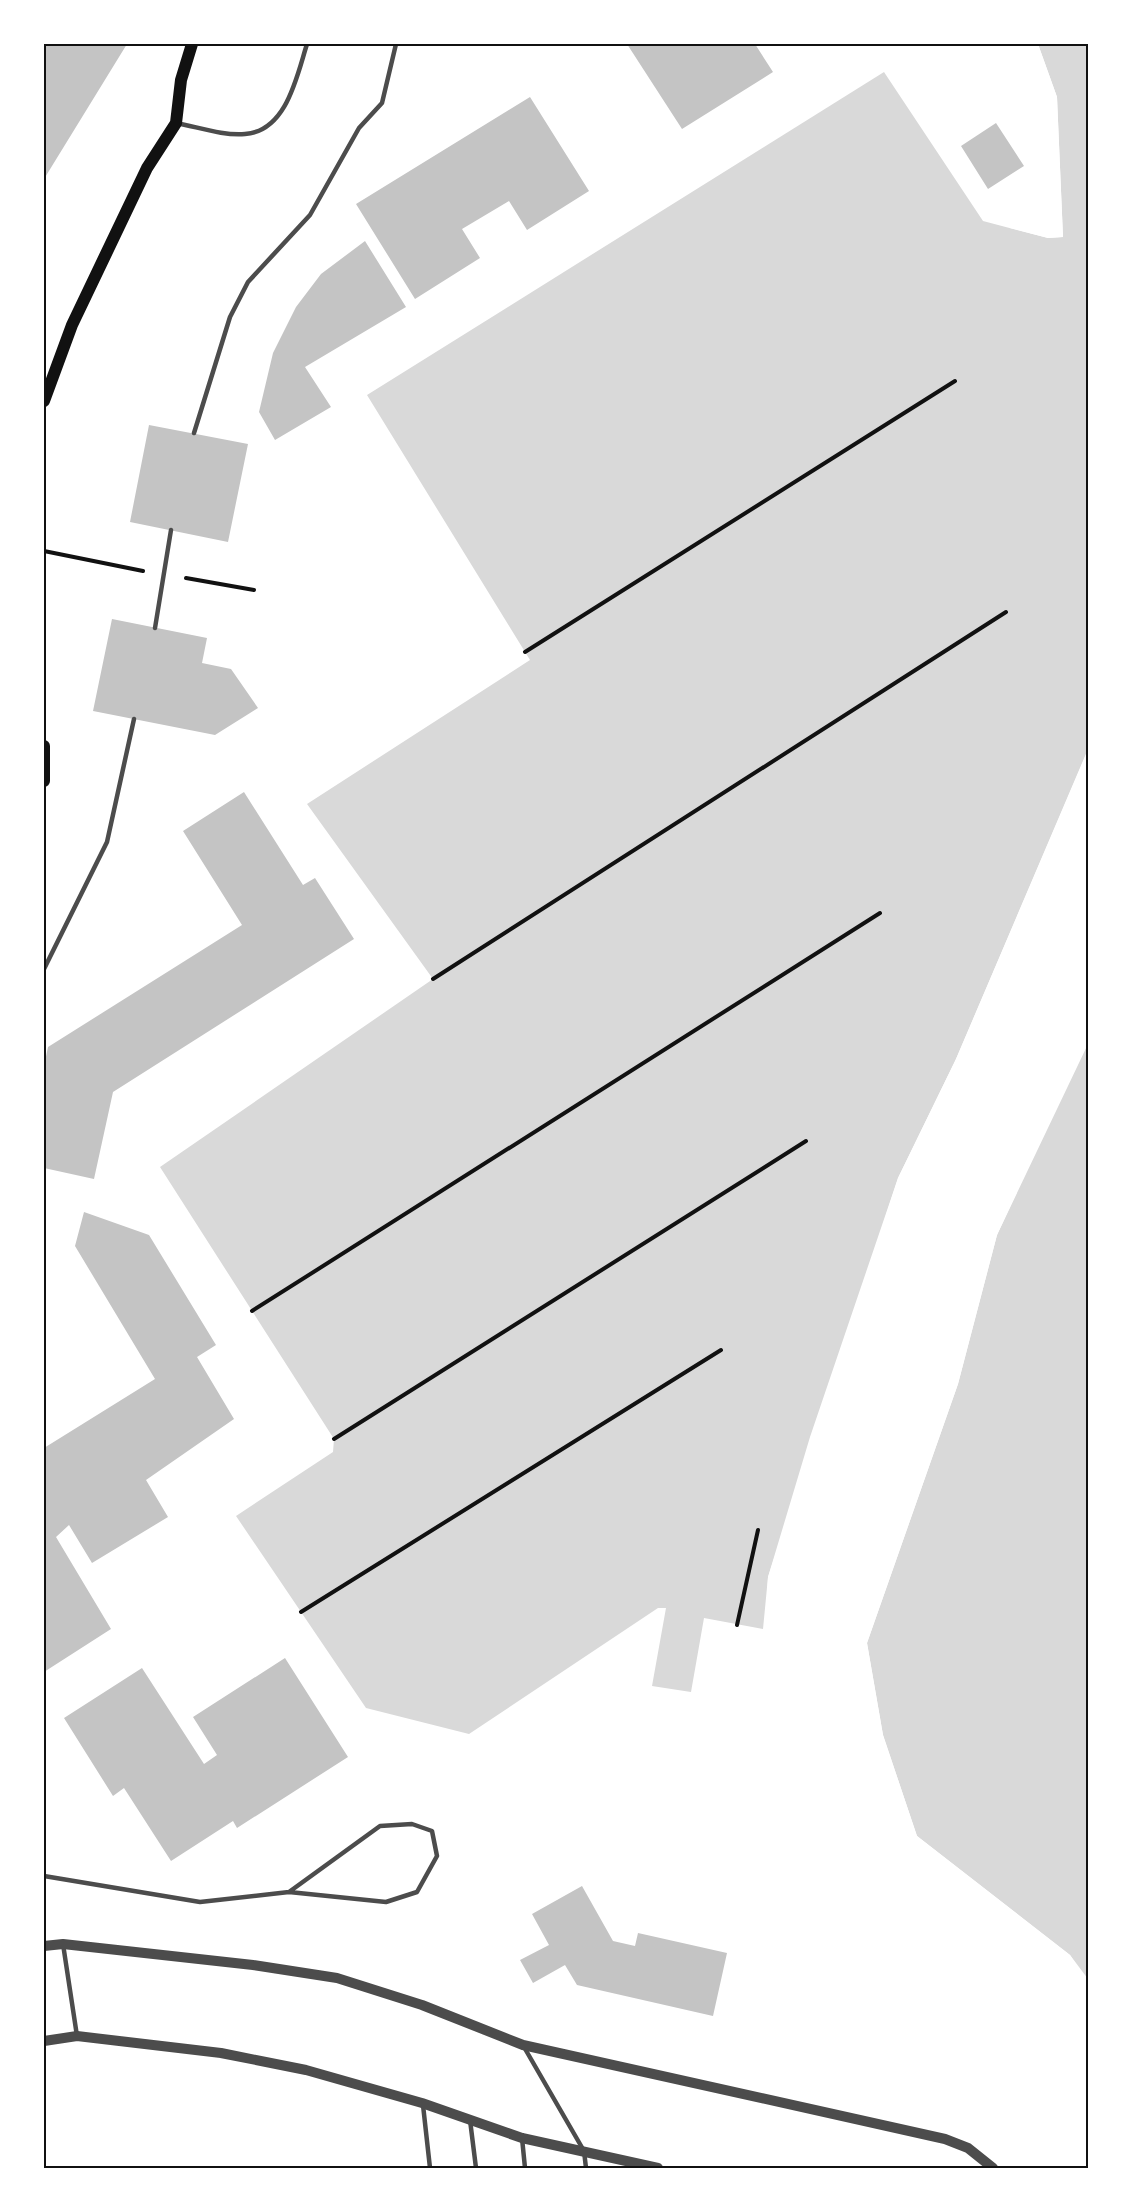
<svg xmlns="http://www.w3.org/2000/svg" width="1132" height="2212" viewBox="0 0 1132 2212" font-family="Barlow,sans-serif">
<style>
.water{fill:#d9d9d9}
.pier{fill:#fff}
.building{fill:#c4c4c4}
.lines{fill:none;stroke-linecap:round;stroke-linejoin:round}
.path{stroke:#111;stroke-width:4}
.service{stroke:#4c4c4c;stroke-width:4.5}
.tertiary{stroke:#4c4c4c;stroke-width:10}
.secondary{stroke:#111;stroke-width:12}
.neatline{fill:none;stroke:#111;stroke-width:2}
</style>
<rect width="100%" height="100%" fill="#fff"/>
<path class="water" d="M1038 44H1088V750L956 1059 898 1178 810 1437 768 1577 763 1629 704 1618 691 1692 652 1686 666 1608H658L469 1734 366 1708 236 1516 333 1452 334 1439 160 1167 433 979 307 804 530 660 367 395 884 72 983 221 1048 238 1063 237 1057 97Z
M1088 1044V1979L1070 1955 917 1836 883 1735 867 1643 958 1384 997 1235Z"/>
<path class="pier" d="M1035 44H1038L1057 97 1063 237 1048 238 1010 228 1015 226 1048 235H1060L1054 98Z
M1088 749V758L958 1060 900 1179 820 1418 898 1178 956 1059Z
M1086 1042 997 1235 958 1384 867 1643 883 1735 917 1836 1070 1955 1088 1982 1068 1957 915 1837 880 1736 864 1643 955 1383 994 1234Z
M810 1448 771 1577 765 1632 768 1577Z"/>
<path class="building" d="M44 44H127L44 179Z
M627 44H755L773 72 682 129Z
M530 97 589 191 527 230 509 201 462 229 480 258 415 299 356 204Z
M996 123 1024 166 988 189 961 146Z
M365 241 406 307 305 367 331 407 275 440 259 412 273 353 296 307 321 274Z
M149 425 248 444 228 542 130 522Z
M112 619 207 638 202 663 231 669 258 708 215 735 93 711Z
M244 792 303 885 315 878 354 939 113 1092 94 1179 44 1168V1066L48 1047 242 925 183 831Z
M84 1212 149 1235 216 1345 197 1357 234 1419 146 1480 168 1517 92 1563 69 1525 56 1537 111 1629 44 1672V1448L155 1379 75 1246Z
M285 1658 348 1757 237 1828 233 1821 171 1861 124 1788 113 1796 64 1718 142 1668 204 1764 217 1755 193 1717Z
M582 1886 613 1941 635 1946 638 1933 727 1953 713 2016 577 1985 565 1965 533 1983 520 1960 549 1945 532 1914Z"/>
<g class="lines">
<path class="path" d="M44 551 143 571
M186 578 254 590
M525 652 955 381
M433 979 1006 612
M252 1311 880 913
M334 1439 806 1141
M301 1612 721 1350
M737 1625 758 1530"/>
<path class="service" d="M176 123C198 127 223 136 245 134 287 131 297 75 307 44
M194 433 230 317 248 282 310 215 359 128 382 103 396 44
M155 628 171 530
M44 969 107 842 134 719
M44 1876 200 1902 289 1892 386 1902 417 1892 437 1856 432 1831 412 1824 380 1826 289 1892
M63 1944 77 2036
M524 2047 584 2151 586 2168
M423 2105 430 2168
M470 2120 476 2168
M522 2138 525 2168"/>
<path class="tertiary" d="M44 1946 63 1944 253 1965 337 1978 422 2005 523 2045 945 2139 968 2148 993 2168
M44 2041 77 2036 221 2053 306 2070 422 2103 522 2138 658 2168"/>
<path class="secondary" d="M44 401 72 325 147 168 176 123 181 80 192 44
M44 746V781"/>
</g>
<rect width="1132" height="2212" fill="none" stroke="#ffffff" stroke-width="90"/>
<rect x="45" y="45" width="1042" height="2122" class="neatline"/>
</svg>
